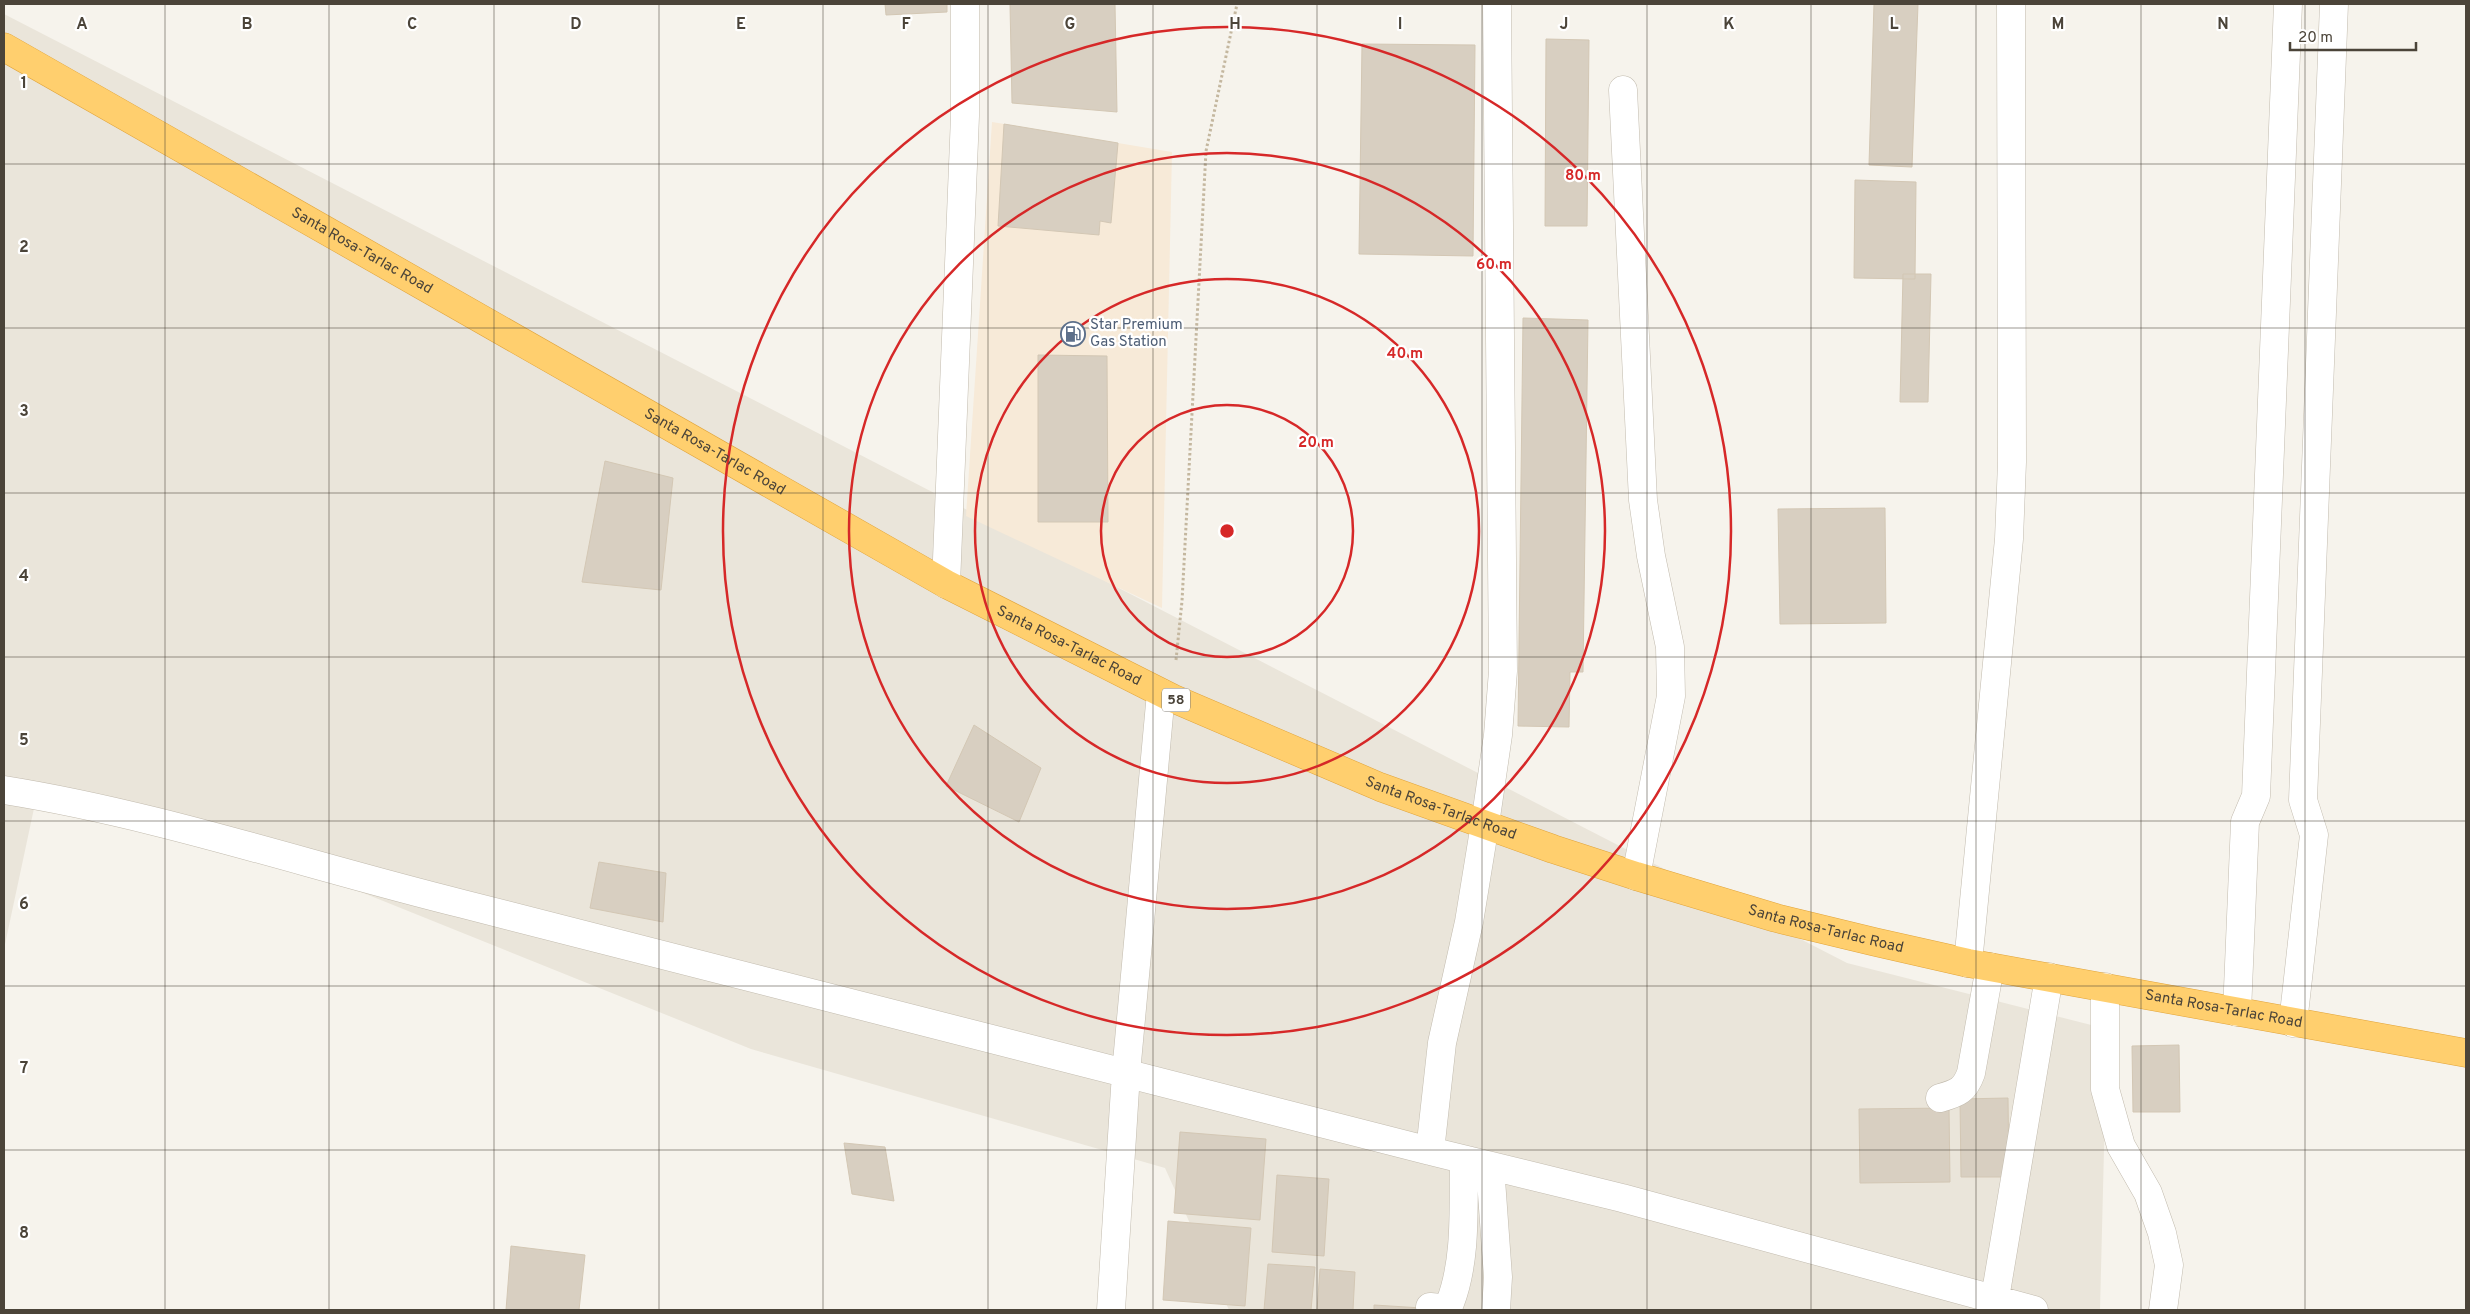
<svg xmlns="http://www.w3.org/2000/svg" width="2470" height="1314" viewBox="0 0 2470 1314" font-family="Overpass,sans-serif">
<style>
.residential{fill:#eae5da}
.commercial{fill:#f7ead8}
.building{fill:#d8cfc1;stroke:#d3c7b4}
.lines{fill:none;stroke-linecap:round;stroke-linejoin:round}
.minor-casing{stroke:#c2bbae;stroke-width:29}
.highway-casing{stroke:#e0a43c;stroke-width:29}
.path{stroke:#c4b79f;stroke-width:3;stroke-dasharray:2.5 2.5;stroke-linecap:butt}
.minor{stroke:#fff;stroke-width:28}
.highway{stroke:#ffcf6e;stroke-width:28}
.grid{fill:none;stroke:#4b4439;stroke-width:1;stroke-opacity:0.55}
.ring{fill:none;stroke:#d62828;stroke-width:2.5}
.labels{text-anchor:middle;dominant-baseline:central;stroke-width:4.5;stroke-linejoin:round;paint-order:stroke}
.shield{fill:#fff;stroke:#817c74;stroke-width:1}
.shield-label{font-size:14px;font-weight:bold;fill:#4b4439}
.street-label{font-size:15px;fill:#4b4439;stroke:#fff}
.service-label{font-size:15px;fill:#4e5e75;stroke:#fff;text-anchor:start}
.grid-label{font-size:16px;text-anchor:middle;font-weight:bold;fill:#4b4439;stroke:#fff;stroke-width:4.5;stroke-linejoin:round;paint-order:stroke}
.centre{fill:#d62828;stroke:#fff;stroke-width:2.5}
.ring-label{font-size:15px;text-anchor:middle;font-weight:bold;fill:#d62828;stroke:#fff;stroke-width:4.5;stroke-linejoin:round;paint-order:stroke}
</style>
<rect width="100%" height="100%" fill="#f6f3ec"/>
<path class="residential" d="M4 14 1847 963 2107 1029 2100 1310H1229L1165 1168 751 1049 207 830 36 799 4 949Z"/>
<path class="commercial" d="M992 122 1172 152 1162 608 966 516Z"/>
<path class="building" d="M885 4H947V12L886 15Z
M1010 4H1115L1117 112 1012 103Z
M1874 4H1918L1912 167 1869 165Z
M1546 39 1589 40 1587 226H1545Z
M1362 44 1475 45 1473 256 1359 254Z
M1004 124 1118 143 1111 223 1100 221 1099 235 998 226Z
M1855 180 1916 182 1915 279 1854 278Z
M1903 274H1931L1928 402H1900Z
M1523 318 1588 320 1583 672H1570L1569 727 1518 726Z
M1038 355 1107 356 1108 522H1038Z
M605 461 673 478 661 590 582 582Z
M1885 508 1886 623 1780 624 1778 509Z
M974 725 1041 768 1019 822 946 786Z
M599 862 666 873 663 922 590 908Z
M2179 1045 2180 1112H2133L2132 1046Z
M2008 1098 2009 1177H1961L1960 1099Z
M1949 1108 1950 1182 1860 1183 1859 1109Z
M1180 1132 1266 1139 1260 1220 1174 1213Z
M844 1143 885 1147 894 1201 852 1194Z
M1277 1175 1329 1179 1324 1256 1272 1252Z
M1168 1221 1251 1228 1245 1306 1163 1300Z
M511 1246 585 1255 579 1310H506Z
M1268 1264 1315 1267 1311 1310H1264Z
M1320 1269 1355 1272 1353 1310H1317Z
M1374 1305 1454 1310H1374Z"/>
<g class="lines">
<defs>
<path id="minor" d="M1623 90 1643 500 1651 556 1670 647 1671 696 1636 876
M946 584 965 116V4
M4 790C160 815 309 866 463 904 786 984 1108 1068 1430 1151L1442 1043 1469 922 1485 824 1498 735 1503 671 1497 4
M1968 963 2009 539 2012 462 2011 4
M2105 987V1089L2121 1146 2148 1193 2162 1233 2169 1265 2163 1310
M2237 1012 2245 822 2256 796 2288 4
M2293 1023 2314 835 2303 800 2334 4
M1940 1098C1958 1093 1965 1090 1971 1073L1990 967
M1430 1151 1622 1198 2034 1310
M1490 1166 1498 1277 1496 1310
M1430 1307 1441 1308 1450 1303C1467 1259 1463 1206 1464 1160
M1111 1310 1126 1073 1161 693
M1993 1310 2049 977"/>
<g id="highway">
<path id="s1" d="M4 47 946 584 1172 698 1380 787 1553 849 1636 876 1776 918 1875 942 1968 963 2466 1053"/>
</g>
</defs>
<use href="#minor" class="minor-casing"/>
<use href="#highway" class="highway-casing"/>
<path class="path" d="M1176 660 1182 601 1206 151 1237 4"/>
<use href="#minor" class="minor"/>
<use href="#highway" class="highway"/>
</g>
<path class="grid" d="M165 4V1310M329 4V1310M494 4V1310M659 4V1310M823 4V1310M988 4V1310M1153 4V1310M1317 4V1310M1482 4V1310M1647 4V1310M1811 4V1310M1976 4V1310M2141 4V1310M2305 4V1310M4 164H2466M4 328H2466M4 493H2466M4 657H2466M4 821H2466M4 986H2466M4 1150H2466"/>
<g class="ring">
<circle cx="1227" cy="531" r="126"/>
<circle cx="1227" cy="531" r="252"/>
<circle cx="1227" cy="531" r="378"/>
<circle cx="1227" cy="531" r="504"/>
</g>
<defs>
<symbol id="fuel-ring" viewBox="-11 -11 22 22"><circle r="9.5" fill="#fff" stroke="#5c6f8a" stroke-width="1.5"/><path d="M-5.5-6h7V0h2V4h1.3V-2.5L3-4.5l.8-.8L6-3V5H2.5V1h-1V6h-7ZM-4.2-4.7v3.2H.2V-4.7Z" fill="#5c6f8a"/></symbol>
</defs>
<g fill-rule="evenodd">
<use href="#fuel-ring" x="1059" y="320" width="28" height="28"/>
</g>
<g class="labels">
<rect class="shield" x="1162" y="688.5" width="28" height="23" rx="4"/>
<g class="shield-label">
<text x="1176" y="700">58</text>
</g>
<g class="street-label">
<text stroke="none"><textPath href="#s1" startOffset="412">Santa Rosa-Tarlac Road</textPath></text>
<text stroke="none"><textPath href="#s1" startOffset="818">Santa Rosa-Tarlac Road</textPath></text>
<text stroke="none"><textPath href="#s1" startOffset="1222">Santa Rosa-Tarlac Road</textPath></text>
<text stroke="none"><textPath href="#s1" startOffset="1628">Santa Rosa-Tarlac Road</textPath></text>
<text stroke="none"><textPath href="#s1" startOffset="2032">Santa Rosa-Tarlac Road</textPath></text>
<text stroke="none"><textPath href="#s1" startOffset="2438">Santa Rosa-Tarlac Road</textPath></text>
</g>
<g class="service-label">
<text x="1090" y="325">Star Premium<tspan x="1090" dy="17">Gas Station</tspan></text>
</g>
</g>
<g class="grid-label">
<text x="82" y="29">A</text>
<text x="247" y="29">B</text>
<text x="412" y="29">C</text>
<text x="576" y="29">D</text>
<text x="741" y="29">E</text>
<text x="906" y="29">F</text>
<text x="1070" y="29">G</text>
<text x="1235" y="29">H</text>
<text x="1400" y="29">I</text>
<text x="1564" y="29">J</text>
<text x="1729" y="29">K</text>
<text x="1894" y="29">L</text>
<text x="2058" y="29">M</text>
<text x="2223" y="29">N</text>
<text x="24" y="88">1</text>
<text x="24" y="252">2</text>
<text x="24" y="416">3</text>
<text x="24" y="581">4</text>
<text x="24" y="745">5</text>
<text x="24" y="909">6</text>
<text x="24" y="1073">7</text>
<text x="24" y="1238">8</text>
</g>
<circle cx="1227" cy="531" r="8" class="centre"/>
<g class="ring-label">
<text x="1583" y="180">80 m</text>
<text x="1494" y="269">60 m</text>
<text x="1405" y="358">40 m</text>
<text x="1316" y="447">20 m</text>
</g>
<rect width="2470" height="1314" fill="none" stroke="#4b4439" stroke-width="10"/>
<path d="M2290 42v8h126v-8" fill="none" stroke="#4b4439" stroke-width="2.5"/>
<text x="2298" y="42" font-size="15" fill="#4b4439" stroke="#ffffff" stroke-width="4" paint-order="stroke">20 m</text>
</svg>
